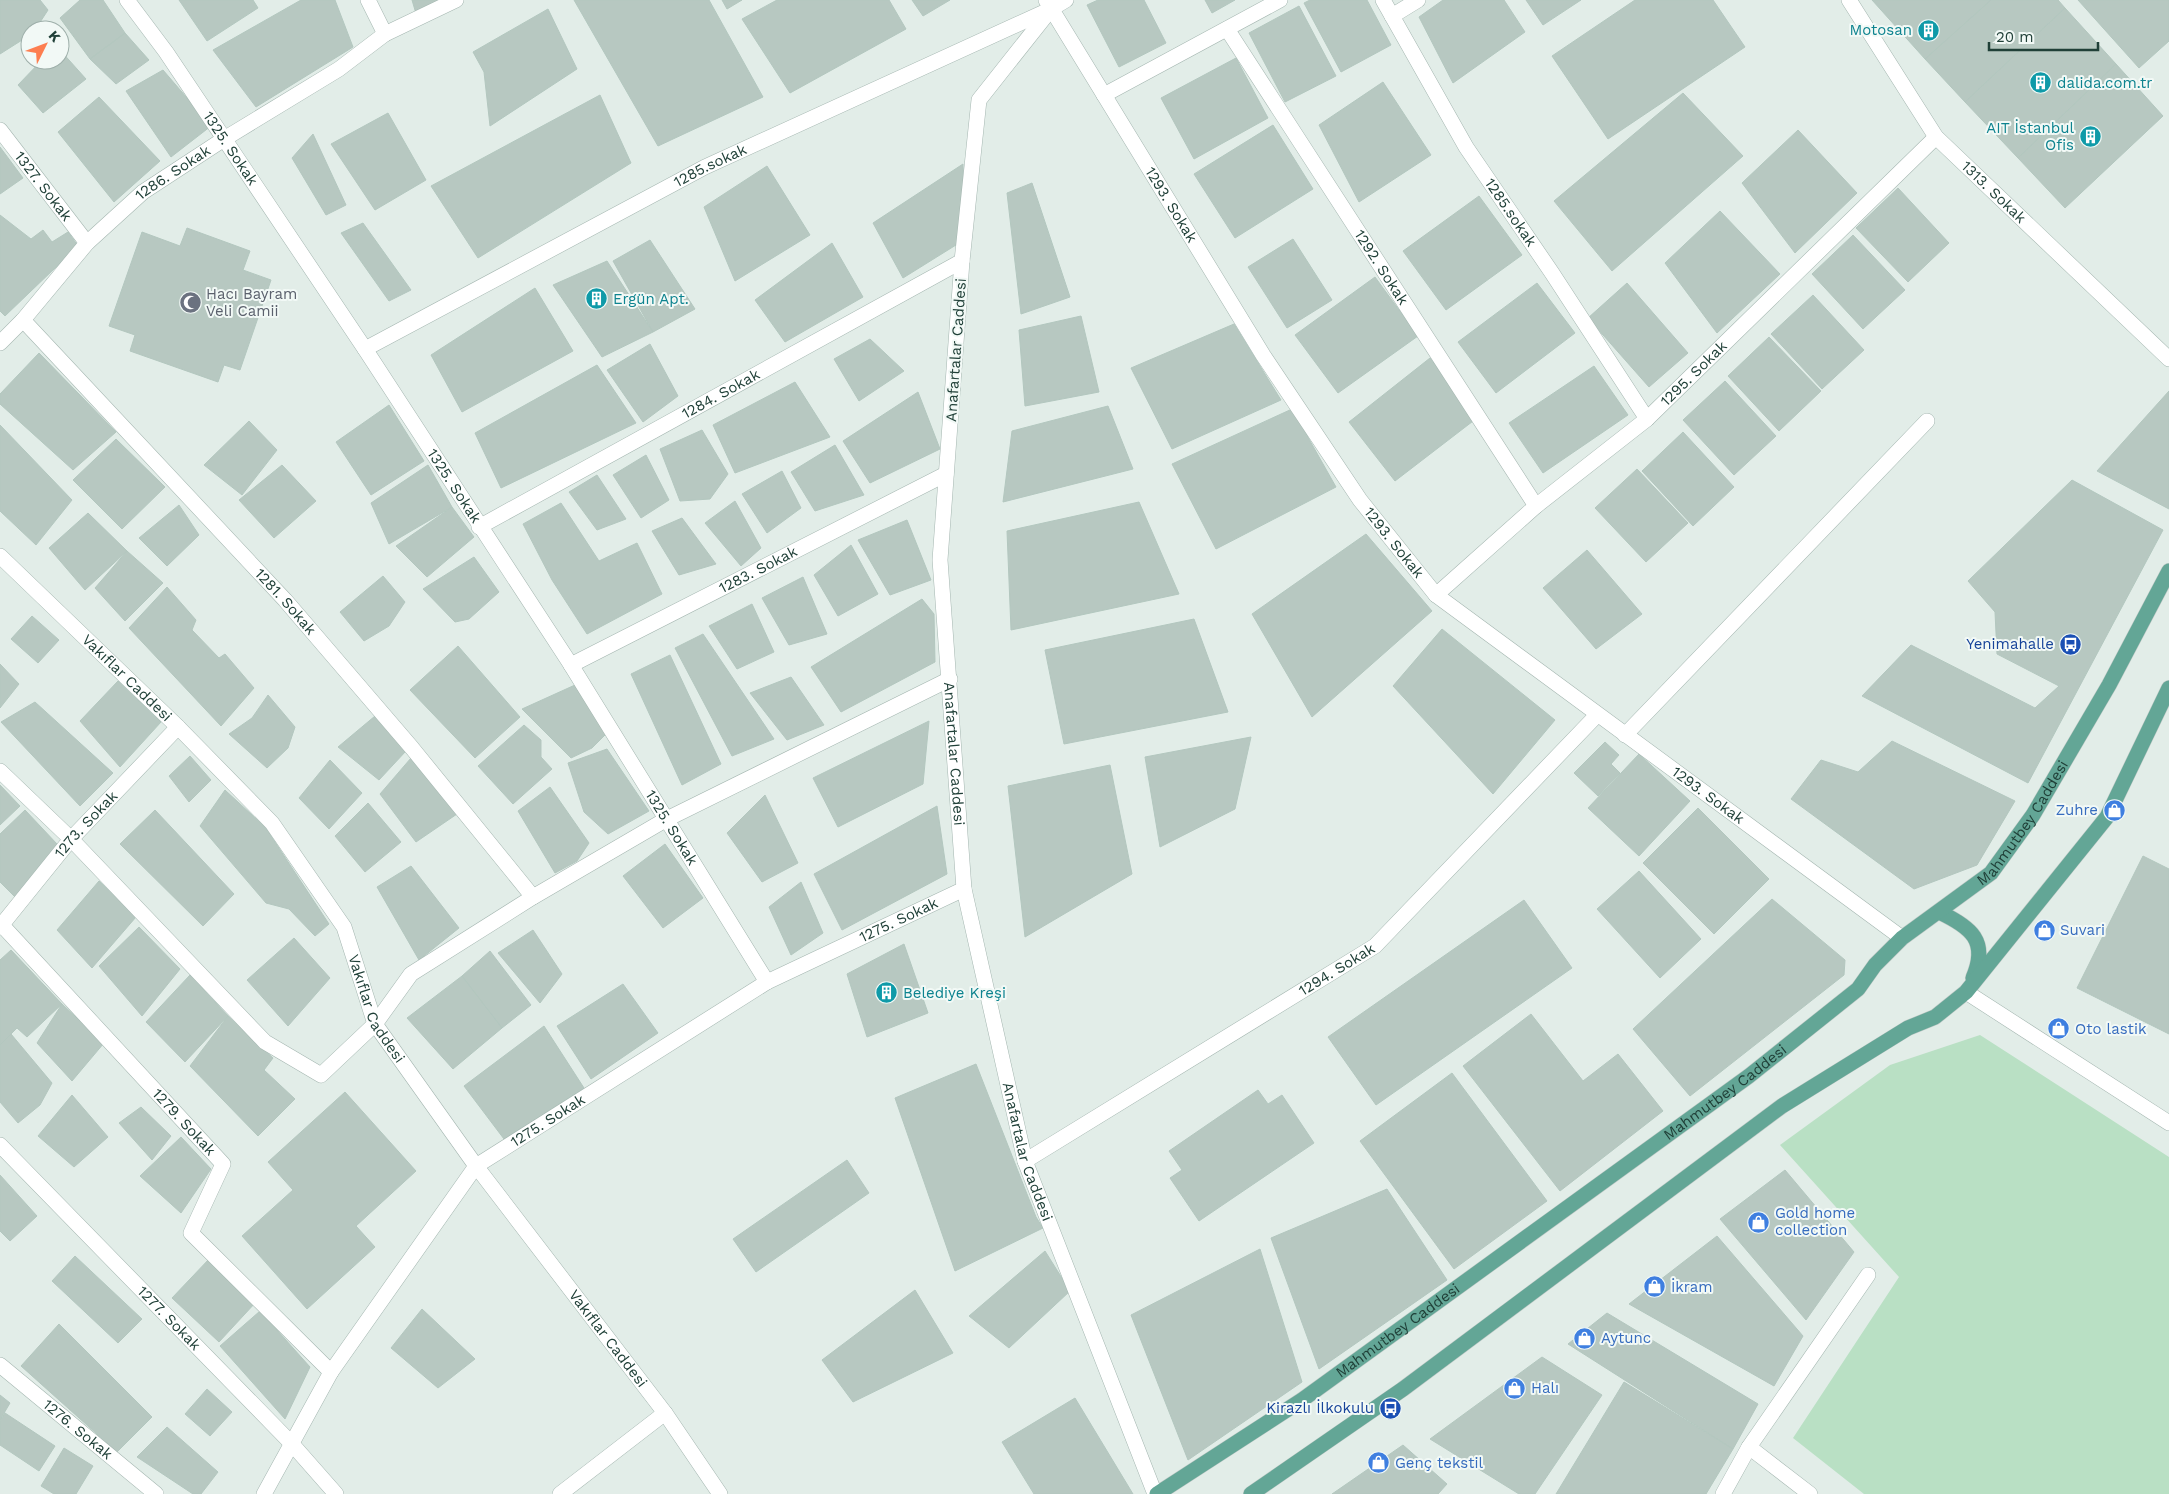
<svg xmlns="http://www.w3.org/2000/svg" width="2169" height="1494" viewBox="0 0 2169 1494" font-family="'Work Sans',sans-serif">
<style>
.green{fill:#b9e0c4}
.building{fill:#b7c8c1;stroke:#b3c7bf}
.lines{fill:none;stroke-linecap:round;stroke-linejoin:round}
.minor-casing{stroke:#a4b6b0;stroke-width:16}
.major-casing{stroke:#c1cac7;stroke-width:16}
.minor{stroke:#fff;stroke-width:15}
.major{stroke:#63a696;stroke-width:15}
.labels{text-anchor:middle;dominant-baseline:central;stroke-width:4;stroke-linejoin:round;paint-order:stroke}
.culture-label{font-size:15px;fill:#0d838f;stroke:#f2f9f6;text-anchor:start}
.street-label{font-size:15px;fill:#204038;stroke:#f2f9f6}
.worship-label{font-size:15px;fill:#5b616d;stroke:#f2f9f6;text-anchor:start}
.transit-label{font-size:15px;fill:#164399;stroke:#f2f9f6;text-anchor:end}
.shop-label{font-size:15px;fill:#366cbe;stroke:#f2f9f6;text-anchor:start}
</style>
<rect width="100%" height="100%" fill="#e2ede8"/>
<path class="green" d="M1980 1035 2169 1157V1494H1864L1793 1438 1899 1277 1780 1145 1890 1065Z"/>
<path class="building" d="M0 0H40L48 10 35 30H30V35L0 54Z
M80 0H103L125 33 90 59 60 18Z
M179 0H253L258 8 207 41Z
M301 0H335L353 47 256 107 213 50Z
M412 0H450L417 17Z
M574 0H709L763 97 658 146Z
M722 0H742L727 9Z
M777 0H889L906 29 790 93 742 19Z
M912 0H950L923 16Z
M1098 0H1144L1166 43 1119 67 1087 5Z
M1205 0H1235L1212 13Z
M1310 0H1367L1391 45 1341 72 1304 3Z
M1443 0H1504L1525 32 1453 83 1419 17Z
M1526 0H1581L1543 25Z
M1635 0H1713L1745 47 1608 139 1552 56Z
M1872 0H1991L1925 59Z
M1991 0H2058L2065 8 1965 102 1925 59Z
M2078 0H2169V41L2139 68Z
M1299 6 1336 76 1285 102 1249 33Z
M2065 8 2116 64 2018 158 1965 102Z
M548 9 577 69 490 126 484 72 473 52Z
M125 33 149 60 116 84 90 59Z
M60 50 86 79 43 113 18 85 42 60H60Z
M1236 58 1268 118 1194 159 1161 98Z
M2116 64 2163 116 2065 208 2018 158Z
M163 70 211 126 171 157 126 91Z
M1383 82 1431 155 1359 202 1319 125Z
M1683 93 1743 156 1612 271 1554 201Z
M600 95 631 163 478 258 431 186Z
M99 97 160 161 114 202 58 132Z
M388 113 426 180 375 210 331 144Z
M1273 125 1313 189 1235 238 1194 174Z
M1798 130 1857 193 1795 253 1742 183Z
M313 134 346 205 326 215 292 158Z
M0 147 23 178 0 194Z
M963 164 964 240 903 278 873 223Z
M767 166 810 235 735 281 704 207Z
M1032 183 1070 297 1021 314 1007 193Z
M1898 188 1949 243 1908 282 1856 228Z
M1479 196 1522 255 1446 310 1403 251Z
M1720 211 1780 274 1717 333 1665 263Z
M0 215 31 239 43 230 52 242 68 232 78 246 5 316 0 311Z
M363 223 411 290 389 301 341 233Z
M187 228 250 251 243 270 271 280 240 370 224 365 218 382 130 351 135 335 109 326 142 232 180 246Z
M1853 235 1905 290 1863 329 1812 274Z
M1293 239 1332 300 1287 328 1248 267Z
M650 240 695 309 653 332 613 261Z
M832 243 863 297 785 342 755 300Z
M607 261 653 332 602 357 553 285Z
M1375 277 1418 336 1338 393 1295 335Z
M1537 283 1575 333 1496 393 1458 342Z
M1627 283 1688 353 1649 387 1588 318Z
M535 288 573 351 462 412 431 355Z
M1813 295 1864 350 1822 389 1771 334Z
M1081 316 1099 392 1025 406 1019 330Z
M1234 324 1281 400 1172 449 1131 368Z
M1769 337 1821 391 1779 431 1728 376Z
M870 339 904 371 859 401 834 359Z
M650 344 678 396 643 422 607 370Z
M39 353 116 432 73 470 0 404V394Z
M1430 358 1477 418 1395 481 1349 422Z
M597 365 636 423 501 488 475 433Z
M1594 366 1628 415 1543 473 1509 423Z
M1725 381 1776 436 1734 475 1683 420Z
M795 382 830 437 735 473 713 425Z
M2169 391V509L2097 471Z
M918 392 940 449 870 483 843 441Z
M389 405 424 461 371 495 336 442Z
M1108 406 1133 469 1003 502 1012 431Z
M1292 409 1336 487 1216 549 1172 464Z
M249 421 277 450 242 495 204 465Z
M0 425 72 500 36 545 0 511Z
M702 430 728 474 710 499 680 501 660 449Z
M1683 432 1734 487 1693 526 1642 471Z
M116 439 165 487 122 529 73 480Z
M835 445 864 495 815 511 791 472Z
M646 455 669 500 641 518 613 475Z
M282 465 316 501 274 538 239 500Z
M428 465 452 507 389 544 371 503Z
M1637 469 1688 523 1646 562 1595 508Z
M782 471 801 508 767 533 742 494Z
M597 475 626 519 597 530 569 492Z
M2072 480 2163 530 2028 783 1862 696 1911 645 2035 708 2059 686 1997 654 1995 612 1968 581Z
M735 501 761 548 741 566 705 523Z
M1139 502 1179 594 1011 630 1007 531Z
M561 503 599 561 637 543 662 594 587 634 552 580 523 524Z
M179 505 199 535 167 566 139 538Z
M452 507 474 537 427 577 396 546Z
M88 513 127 551 85 590 49 548Z
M682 518 716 564 679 575 652 531Z
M907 520 931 580 890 595 858 540Z
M1366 534 1432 611 1312 717 1252 614Z
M851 545 878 594 838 616 814 575Z
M1587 550 1642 614 1596 649 1543 588Z
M127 551 163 583 125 621 95 588Z
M474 557 499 592 469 619 455 622 423 589Z
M383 576 405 602 389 626 364 641 340 612Z
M803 577 827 634 789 645 762 598Z
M167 587 196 620 192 630 219 658 225 654 254 688 221 726 129 628Z
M922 599 934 614 935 662 841 712 811 667Z
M752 604 774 652 737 669 709 626Z
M32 616 59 640 38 663 11 639Z
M1194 619 1228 712 1064 744 1045 650Z
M1442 629 1555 720 1493 794 1393 686Z
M703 634 774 739 732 756 675 648Z
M458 646 520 717 475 758 410 690Z
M670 655 721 764 682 785 631 674Z
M0 664 19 684 0 708Z
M791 677 824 725 787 740 750 693Z
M118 681 161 722 120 767 80 721Z
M575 685 606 734 592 748 571 758 522 709Z
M268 695 295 727 288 748 267 768 229 734 252 718Z
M35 702 113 773 80 806 1 722Z
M375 716 406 751 379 780 338 747Z
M929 721 923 784 838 827 813 778Z
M524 725 541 740V757L552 769 513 804 478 766Z
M1251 737 1235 809 1160 847 1145 757Z
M1892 741 2015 801 1977 865 1914 889 1791 799 1821 760 1858 772Z
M1605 742 1619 755 1611 764 1620 773 1598 796 1574 773Z
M607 749 649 811 608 834 584 812 568 763Z
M1639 754 1690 801 1639 856 1588 808Z
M190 756 211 780 189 802 169 776Z
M411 758 457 814 416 842 380 794Z
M330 760 362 793 329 829 299 798Z
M1110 765 1132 874 1025 937 1008 786Z
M0 785 20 806 0 825Z
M550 787 589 843 577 861 555 873 518 811Z
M225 790 265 827 329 924 315 936 289 909 266 903 200 826Z
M765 795 798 863 762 882 727 833Z
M368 803 401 842 365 872 335 836Z
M937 806 947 874 842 930 814 874Z
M1698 808 1769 879 1714 934 1643 863Z
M25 810 57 844 15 897 0 882V834Z
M155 810 234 894 203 926 120 844Z
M665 844 703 898 663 928 623 876Z
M2143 856 2169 869V1034L2077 988Z
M411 866 459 928 419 960 377 887Z
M1639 871 1701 939 1660 978 1597 909Z
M99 881 136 917 92 968 57 930Z
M801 882 823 933 791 955 769 907Z
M1772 899 1845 960 1844 975 1690 1096 1633 1029Z
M1524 900 1572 968 1376 1105 1328 1037Z
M139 927 180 969 142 1016 99 966Z
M533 930 562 974 540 1003 498 953Z
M294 938 330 978 288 1026 247 980Z
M904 944 928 1013 867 1037 847 974Z
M11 950 62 1004 27 1037 17 1028 0 1045V960Z
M490 951 531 1005 502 1028 462 976Z
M190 975 228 1016 185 1062 146 1022Z
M462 976 502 1028 453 1069 407 1018Z
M623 984 658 1033 591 1079 557 1026Z
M62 1004 104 1043 72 1081 37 1043Z
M1531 1014 1583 1081 1618 1054 1663 1111 1560 1191 1463 1066Z
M228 1016 273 1058 264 1070 295 1099 258 1136 190 1066Z
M544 1026 584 1088 504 1139 464 1086Z
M11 1034 52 1083 40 1105 18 1123 0 1102V1045Z
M976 1064 1036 1217 1043 1228 955 1271 895 1098Z
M1452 1073 1547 1201 1454 1269 1360 1141Z
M1258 1090 1268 1104 1282 1095 1314 1143 1199 1221 1170 1178 1182 1170 1169 1151Z
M345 1092 416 1171 356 1226 375 1247 307 1309 242 1236 293 1190 268 1162Z
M72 1095 108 1137 74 1167 38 1136Z
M141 1107 171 1136 152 1160 119 1123Z
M181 1137 211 1169 181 1213 140 1176Z
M847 1160 869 1193 756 1272 733 1239Z
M1785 1170 1854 1252 1806 1320 1720 1219Z
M0 1175 37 1216 10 1241 0 1231Z
M1387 1189 1447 1280 1319 1369 1271 1238Z
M1717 1236 1803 1336 1774 1386 1629 1304Z
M1260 1249 1302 1382 1188 1460 1131 1315Z
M1045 1251 1070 1291 1009 1348 969 1316Z
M75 1256 142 1319 118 1343 52 1281Z
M210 1258 256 1302 219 1342 172 1298Z
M915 1290 953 1353 853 1402 822 1360Z
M422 1309 475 1359 438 1388 391 1348Z
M260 1311 310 1367 285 1419 220 1346Z
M1607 1313 1758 1404 1733 1449 1568 1344Z
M59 1324 152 1417 117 1452 21 1366Z
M1542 1357 1602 1395 1535 1494H1519L1430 1439Z
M1624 1382 1733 1449 1706 1494H1556Z
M207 1389 232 1412 210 1436 185 1414Z
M0 1395 10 1403 0 1420Z
M1075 1398 1133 1494H1034L1002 1442Z
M5 1413 55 1446 39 1471 0 1445V1421Z
M167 1427 218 1472 201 1494H193L137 1457Z
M1403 1445 1447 1484 1438 1494H1332Z
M64 1448 93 1466 76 1494H54L41 1486Z"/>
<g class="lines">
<defs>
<g id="minor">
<path id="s1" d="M127 0 166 52 365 349 571 665 767 982"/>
<path d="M368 0 385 34"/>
<path id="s2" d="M1046 0 1263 355 1360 500 1436 595 1902 938"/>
<path id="s3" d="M1383 0 1466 147 1552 273 1647 419"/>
<path id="s4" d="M1849 0 1936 137 2169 359"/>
<path id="s5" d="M1051 9 979 100 962 261 940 560 964 889 1025 1161 1155 1494"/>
<path d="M1392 16 1418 0"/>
<path id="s6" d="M1227 29 1536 506"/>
<path d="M1104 95 1280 0"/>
<path id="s7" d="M0 130 87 243"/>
<path id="s8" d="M23 320 285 600 412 748 533 897"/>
<path id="s9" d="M0 343 23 320 87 243 143 192 224 139 339 69 385 34 456 0"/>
<path id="s10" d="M365 349 705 167 1051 9 1066 0"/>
<path id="s11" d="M479 527 962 261"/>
<path id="s12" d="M0 556 178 727 272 823 344 927 375 1024 476 1166 665 1413 720 1494"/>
<path id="s13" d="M1436 595 1536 506 1647 419 1936 137"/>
<path id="s14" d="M571 665 946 474"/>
<path d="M1625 735 1927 421"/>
<path d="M0 771 71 839 265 1042 321 1075 375 1024 411 974 533 897 665 820 950 679"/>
<path id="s15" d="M0 923 223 1164 191 1233 331 1372"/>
<path id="s16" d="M0 927 71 839 178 727"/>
<path d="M1966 992 2169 1123"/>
<path id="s17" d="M0 1145 292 1444 336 1494"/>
<path id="s18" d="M1025 1161 1375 946 1597 715"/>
<path id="s19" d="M0 1365 156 1494"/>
<path d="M1749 1447 1810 1494"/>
<path id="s20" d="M264 1494 331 1372 476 1166 767 982 964 889"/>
<path d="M560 1494 665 1413"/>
<path d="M1723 1494 1749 1447 1868 1275"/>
</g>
<g id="major">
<path d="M1939 912C1971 927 1989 941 1973 978"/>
<path id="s21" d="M1157 1494 1302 1400 1749 1076 1858 989 1875 965 1902 938 1991 873 2033 815 2109 685 2169 571"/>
<path d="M1251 1494 1403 1389 1782 1106 1908 1028 1935 1017 1966 992 2107 817 2169 688"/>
</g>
</defs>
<use href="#minor" class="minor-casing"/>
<use href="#major" class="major-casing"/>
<use href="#minor" class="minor"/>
<use href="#major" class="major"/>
</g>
<defs>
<symbol id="building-disc" viewBox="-11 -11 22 22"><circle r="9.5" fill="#0f9aa8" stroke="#f2f9f6"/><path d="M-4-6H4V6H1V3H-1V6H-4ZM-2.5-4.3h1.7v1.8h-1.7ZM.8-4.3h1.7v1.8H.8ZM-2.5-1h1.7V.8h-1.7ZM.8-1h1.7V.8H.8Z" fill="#fff"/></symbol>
<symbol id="mosque-disc" viewBox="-11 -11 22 22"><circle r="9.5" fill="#6b7280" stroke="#f2f9f6"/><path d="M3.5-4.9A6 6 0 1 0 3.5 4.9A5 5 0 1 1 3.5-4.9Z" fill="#fff"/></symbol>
<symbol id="bus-disc" viewBox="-11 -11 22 22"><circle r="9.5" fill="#1a4fb4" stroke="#f2f9f6"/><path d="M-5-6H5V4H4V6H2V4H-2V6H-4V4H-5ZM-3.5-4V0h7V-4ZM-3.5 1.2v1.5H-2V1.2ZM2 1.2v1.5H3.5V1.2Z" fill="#fff"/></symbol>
<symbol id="shop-disc" viewBox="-11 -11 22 22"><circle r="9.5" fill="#3f7fe0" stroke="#f2f9f6"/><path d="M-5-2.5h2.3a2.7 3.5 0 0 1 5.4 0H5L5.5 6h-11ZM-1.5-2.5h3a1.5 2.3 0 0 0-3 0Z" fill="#fff"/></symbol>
</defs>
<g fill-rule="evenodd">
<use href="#building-disc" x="1916" y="18" width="25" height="25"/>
<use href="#building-disc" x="2028" y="70" width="25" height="25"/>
<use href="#building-disc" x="2078" y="124" width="25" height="25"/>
<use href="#building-disc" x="584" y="286" width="25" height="25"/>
<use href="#mosque-disc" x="178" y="290" width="25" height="25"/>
<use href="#bus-disc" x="2058" y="632" width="25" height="25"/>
<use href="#shop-disc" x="2102" y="798" width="25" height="25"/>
<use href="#shop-disc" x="2032" y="918" width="25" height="25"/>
<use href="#building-disc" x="874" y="980" width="25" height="25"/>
<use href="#shop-disc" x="2046" y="1016" width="25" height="25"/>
<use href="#shop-disc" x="1746" y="1210" width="25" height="25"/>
<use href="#shop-disc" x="1642" y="1274" width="25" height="25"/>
<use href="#shop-disc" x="1572" y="1326" width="25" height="25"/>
<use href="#shop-disc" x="1502" y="1376" width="25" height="25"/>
<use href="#bus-disc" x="1378" y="1396" width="25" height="25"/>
<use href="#shop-disc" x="1366" y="1450" width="25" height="25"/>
</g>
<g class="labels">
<g class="culture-label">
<text x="1912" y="30" text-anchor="end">Motosan</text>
<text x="2057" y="83">dalida.com.tr</text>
<text x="2074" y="128" text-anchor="end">AIT İstanbul<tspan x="2074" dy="17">Ofis</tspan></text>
<text x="613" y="299">Ergün Apt.</text>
<text x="903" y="993">Belediye Kreşi</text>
</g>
<g class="street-label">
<text stroke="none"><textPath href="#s1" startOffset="181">1325. Sokak</textPath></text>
<text stroke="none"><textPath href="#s10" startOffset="391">1285.sokak</textPath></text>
<text stroke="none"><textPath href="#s9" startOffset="244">1286. Sokak</textPath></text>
<text stroke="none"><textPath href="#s7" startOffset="71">1327. Sokak</textPath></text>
<text stroke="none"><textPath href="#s4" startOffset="242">1313. Sokak</textPath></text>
<text stroke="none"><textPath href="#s2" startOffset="240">1293. Sokak</textPath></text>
<text stroke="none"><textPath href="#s3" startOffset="248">1285.sokak</textPath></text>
<text stroke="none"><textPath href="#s6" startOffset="284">1292. Sokak</textPath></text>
<text transform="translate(956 350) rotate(-86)">Anafartalar Caddesi</text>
<text stroke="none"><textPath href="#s13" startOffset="340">1295. Sokak</textPath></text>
<text stroke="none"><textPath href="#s11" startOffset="276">1284. Sokak</textPath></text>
<text stroke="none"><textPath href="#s1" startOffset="586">1325. Sokak</textPath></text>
<text stroke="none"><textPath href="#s2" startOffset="645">1293. Sokak</textPath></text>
<text stroke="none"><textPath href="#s14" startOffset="210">1283. Sokak</textPath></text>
<text stroke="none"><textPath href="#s8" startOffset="385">1281. Sokak</textPath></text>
<text stroke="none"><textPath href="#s12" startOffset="176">Vakıflar Caddesi</textPath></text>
<text stroke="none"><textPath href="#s5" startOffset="772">Anafartalar Caddesi</textPath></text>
<text stroke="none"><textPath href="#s2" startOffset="1050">1293. Sokak</textPath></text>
<text stroke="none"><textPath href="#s21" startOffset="1101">Mahmutbey Caddesi</textPath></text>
<text stroke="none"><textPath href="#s16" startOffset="134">1273. Sokak</textPath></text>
<text stroke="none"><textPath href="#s1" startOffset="991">1325. Sokak</textPath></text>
<text stroke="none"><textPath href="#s20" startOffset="881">1275. Sokak</textPath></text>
<text stroke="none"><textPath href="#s18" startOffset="366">1294. Sokak</textPath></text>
<text stroke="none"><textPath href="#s12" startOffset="596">Vakıflar Caddesi</textPath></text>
<text stroke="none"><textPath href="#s21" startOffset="696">Mahmutbey Caddesi</textPath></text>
<text stroke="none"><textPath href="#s20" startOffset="476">1275. Sokak</textPath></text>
<text stroke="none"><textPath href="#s15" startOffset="271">1279. Sokak</textPath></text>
<text stroke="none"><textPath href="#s5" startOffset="1178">Anafartalar Caddesi</textPath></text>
<text stroke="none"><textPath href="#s17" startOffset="242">1277. Sokak</textPath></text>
<text stroke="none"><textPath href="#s21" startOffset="291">Mahmutbey Caddesi</textPath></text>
<text stroke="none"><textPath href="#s12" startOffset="1001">Vakıflar Caddesi</textPath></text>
<text stroke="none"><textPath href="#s19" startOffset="101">1276. Sokak</textPath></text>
</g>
<g class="worship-label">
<text x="206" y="294">Hacı Bayram<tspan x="206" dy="17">Veli Camii</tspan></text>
</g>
<g class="transit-label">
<text x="2054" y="644">Yenimahalle</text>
<text x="1374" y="1408">Kirazlı İlkokulu</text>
</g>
<g class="shop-label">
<text x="2098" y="810" text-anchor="end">Zuhre</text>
<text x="2060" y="930">Suvari</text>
<text x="2075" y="1029">Oto lastik</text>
<text x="1775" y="1213">Gold home<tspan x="1775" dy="17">collection</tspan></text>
<text x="1671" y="1287">İkram</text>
<text x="1601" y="1338">Aytunc</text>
<text x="1531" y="1388">Halı</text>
<text x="1395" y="1463">Genç tekstil</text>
</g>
</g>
<g transform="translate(45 45) rotate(48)"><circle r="24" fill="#f2f9f6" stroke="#9eafaa"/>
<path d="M0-4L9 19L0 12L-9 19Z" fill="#fd7e50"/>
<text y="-8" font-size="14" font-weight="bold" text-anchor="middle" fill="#204038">K</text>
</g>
<path d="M1989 42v8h109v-8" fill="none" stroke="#204038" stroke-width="2.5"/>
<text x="1996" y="42" font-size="15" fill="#204038" stroke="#f2f9f6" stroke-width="4" paint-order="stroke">20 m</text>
</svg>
